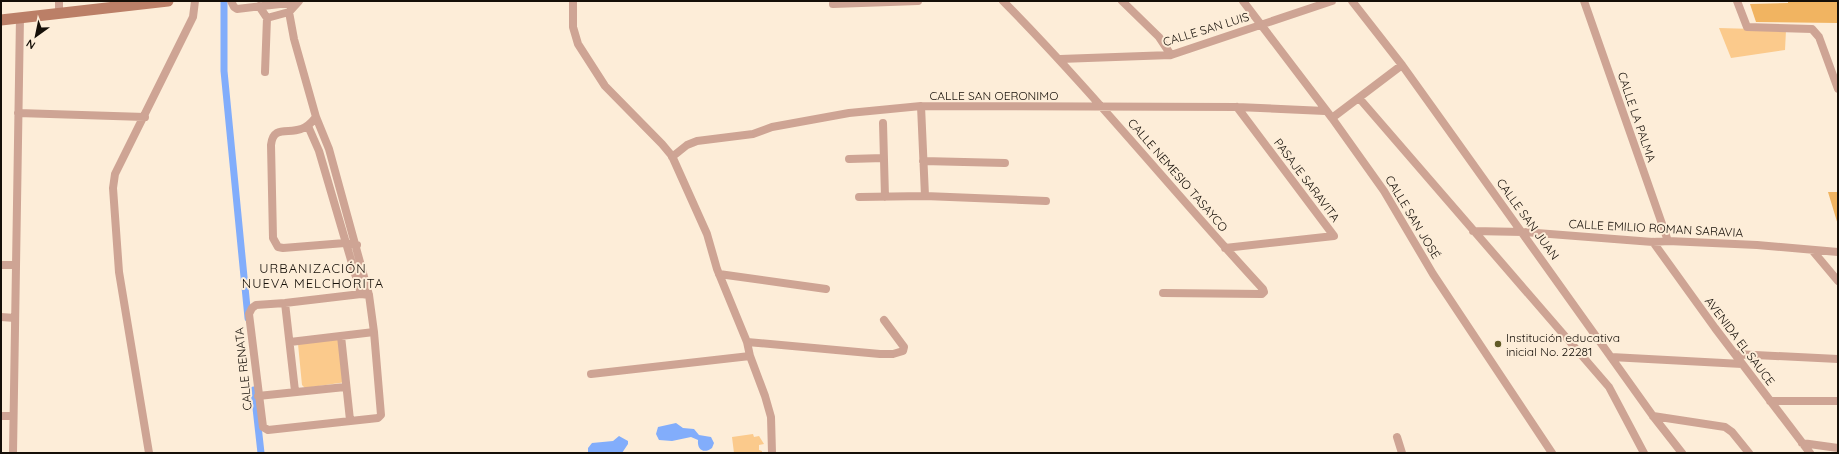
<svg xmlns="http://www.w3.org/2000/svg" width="1839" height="454" viewBox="0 0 1839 454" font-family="Quicksand,sans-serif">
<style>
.green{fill:#fbca8c}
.forest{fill:#f1b461}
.water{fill:#82adfb}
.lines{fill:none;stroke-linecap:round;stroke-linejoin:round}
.canal{stroke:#82adfb;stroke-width:7}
.minor{stroke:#cea494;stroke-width:8}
.secondary{stroke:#bb7f67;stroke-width:11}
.poi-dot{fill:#615a26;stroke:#fdedd8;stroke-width:1.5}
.labels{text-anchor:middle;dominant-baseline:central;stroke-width:4;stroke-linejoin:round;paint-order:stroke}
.street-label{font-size:12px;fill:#150f08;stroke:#fdedd8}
.poi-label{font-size:12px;fill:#150f08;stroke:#fdedd8;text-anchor:start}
.neighbourhood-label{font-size:13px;letter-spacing:1px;fill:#150f08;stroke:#fdedd8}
</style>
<rect width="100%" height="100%" fill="#fdedd8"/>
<path class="green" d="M1719 28 1786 30 1785 50 1731 58Z
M342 337 346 382 305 388 302 385 298 344Z
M753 434 754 437 759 436 764 444 759 445V450L762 451V453H734L732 437Z"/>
<path class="forest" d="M1788 1H1838V23L1756 22 1750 4 1788 3Z
M1828 192H1838V225Z"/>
<path class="water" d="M676 423 683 428 694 429 699 435 711 437 714 443 712 448C704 454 697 450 698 440L691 437 672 441 659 440 656 434 658 427Z
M619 436 628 441V444L622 453H588V448L592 443 613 441Z"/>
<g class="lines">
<path class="canal" d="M224 1V71L248 318
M254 390 261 453"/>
<path class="minor" d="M59 1V12
M231 1 234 7 237 9 298 2
M299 1 289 12 294 39 316 117 329 149 369 295 374 332 381 415 378 418 268 430 263 427 249 314 252 308 256 305 285 303 361 294 369 295
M573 1V27L578 44 605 86 662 144 672 156 707 234 717 269 747 342 750 356 765 396 771 417 772 453
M1003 1C1094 93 1175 194 1263 289L1264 292 1262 294 1163 293
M1122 1 1159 37 1171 55
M1243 1 1332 118 1384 191 1433 274 1552 453
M1352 1 1402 65 1440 118 1653 416 1682 453
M1584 1 1668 241
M1737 1 1747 27 1812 29 1819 37 1838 89
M833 4 918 1
M259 6 267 18 265 72
M267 18 289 12
M1060 59 1171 55 1332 1
M1359 98 1609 387 1644 453
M921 106 925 196
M18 113 145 117
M316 117C312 122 308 127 301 129 288 134 273 125 271 145L273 238 278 247 283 248 345 243 357 245
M1332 118 1402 65
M883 123 885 197
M308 126 319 151 361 294
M672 157 687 145 697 141 753 134 772 127 849 113 921 106 1237 107 1325 111
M849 159 884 158
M923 161 1005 163
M859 197 925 196 1046 201
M1473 231 1523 232 1653 242 1668 241 1757 245 1838 252
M1653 242 1715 328 1810 453
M1225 248 1334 236 1237 107
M1812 250 1838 281
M1 265H15
M719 274 826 289
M285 303 295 391
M1 317 15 318
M341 336 350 420
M290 342 374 332
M747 342 880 354H893L903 351 904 347 884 320
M1735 354 1838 359
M1611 357 1742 364
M591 374 750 356
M258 396 345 387
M1770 401H1838
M1 416H12
M1653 416 1725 427 1732 432 1749 453
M1397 437 1402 453
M1802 443 1838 448
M13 453 20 17
M149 453 119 272 113 188 115 174 193 17 195 1"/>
<path class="secondary" d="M1 20 168 1"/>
</g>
<circle class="poi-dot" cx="1498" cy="344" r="4"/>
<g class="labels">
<g class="street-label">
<text transform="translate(1206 29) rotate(-17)">CALLE SAN LUIS</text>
<text x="994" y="95">CALLE SAN OERONIMO</text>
<text transform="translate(1637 117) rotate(71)">CALLE LA PALMA</text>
<text transform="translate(1178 175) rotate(49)">CALLE NEMESIO TASAYCO</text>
<text transform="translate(1307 180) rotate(53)">PASAJE SARAVITA</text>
<text transform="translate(1413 217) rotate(59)">CALLE SAN JOSÉ</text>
<text transform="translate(1528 219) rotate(54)">CALLE SAN JUAN</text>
<text transform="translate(1656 228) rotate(3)">CALLE EMILIO ROMAN SARAVIA</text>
<text transform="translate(1740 341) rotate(53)">AVENIDA EL SAUCE</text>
<text transform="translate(243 369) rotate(-96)">CALLE RENATA</text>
</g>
<g class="poi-label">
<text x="1506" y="337">Institución educativa<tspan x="1506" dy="14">inicial No. 22281</tspan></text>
</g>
<g class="neighbourhood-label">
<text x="313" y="268">URBANIZACIÓN<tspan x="313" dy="15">NUEVA MELCHORITA</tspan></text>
</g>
</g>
<rect width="1839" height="454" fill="none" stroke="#150f08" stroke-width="4"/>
<g transform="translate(36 36) rotate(213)" stroke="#fdedd8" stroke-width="3" paint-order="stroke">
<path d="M0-3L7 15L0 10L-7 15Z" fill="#150f08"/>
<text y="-6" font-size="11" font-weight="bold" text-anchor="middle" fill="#150f08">N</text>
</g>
</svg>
